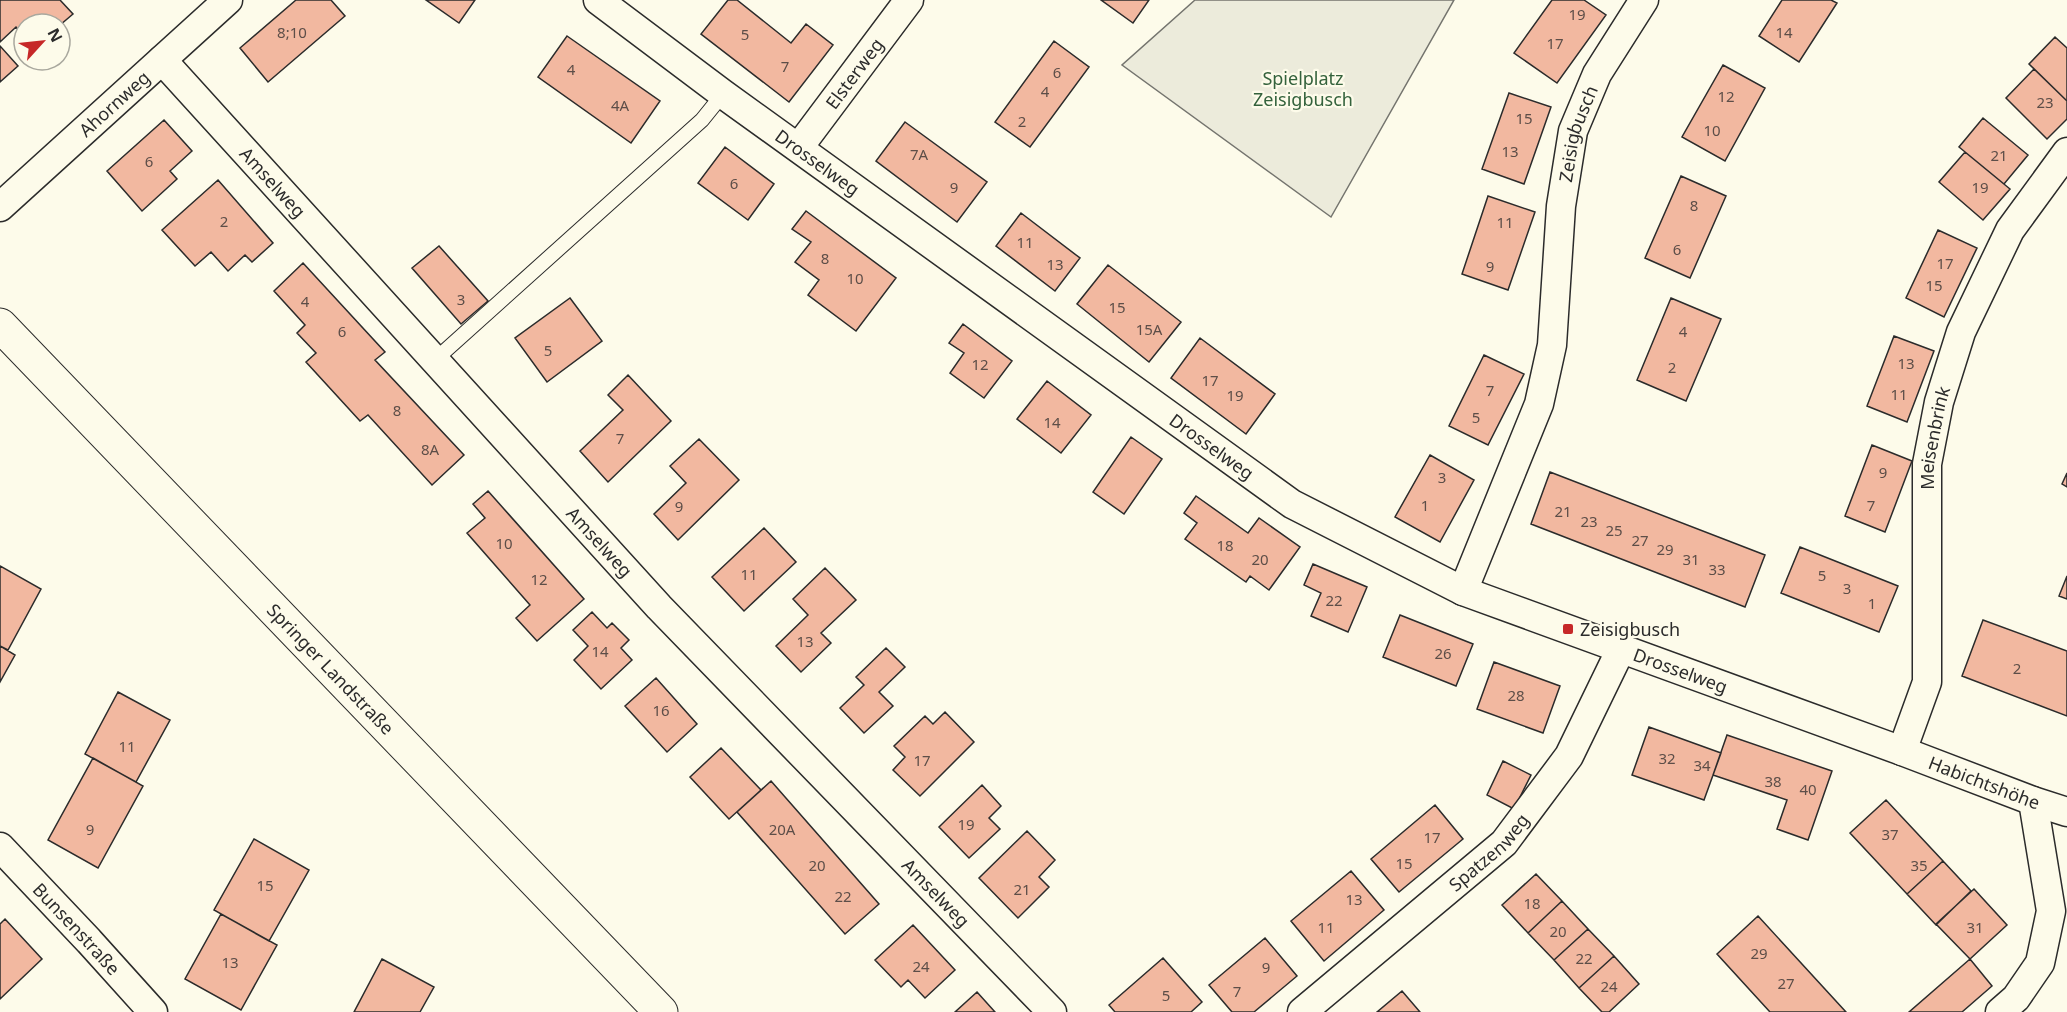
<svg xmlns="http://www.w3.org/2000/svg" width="2067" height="1012" viewBox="0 0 2067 1012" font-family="'Noto Sans',sans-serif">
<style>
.green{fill:#ecebdb;stroke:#74746e;stroke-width:1.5}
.building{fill:#f2b8a0;stroke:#2b2b2b;stroke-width:1.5}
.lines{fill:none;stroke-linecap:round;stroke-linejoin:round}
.lane-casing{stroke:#2b2b2b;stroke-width:16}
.street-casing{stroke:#2b2b2b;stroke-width:31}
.primary-casing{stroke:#2b2b2b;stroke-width:35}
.lane{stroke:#fdfbea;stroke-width:14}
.street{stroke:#fdfbea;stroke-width:28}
.primary{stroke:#fdfbea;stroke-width:33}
.poi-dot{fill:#c62828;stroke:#fdfbea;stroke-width:2}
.labels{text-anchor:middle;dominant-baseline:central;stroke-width:4.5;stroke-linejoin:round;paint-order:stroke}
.number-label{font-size:15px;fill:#5d4e48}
.street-label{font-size:18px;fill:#2b2b2b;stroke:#fdfbea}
.park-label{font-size:18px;fill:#34623c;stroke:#fdfbea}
.poi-label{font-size:18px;fill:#2b2b2b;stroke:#fdfbea;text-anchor:start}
</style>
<rect width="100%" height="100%" fill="#fdfbea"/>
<path class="green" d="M1195 0H1454L1331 217 1122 65Z"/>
<path class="building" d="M0 0H60L73 14 60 25 24 24V36L16 27 0 42Z
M296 0H331L345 16 268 82 240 48Z
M426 0H475L459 23Z
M728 0H737L791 43 806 24 833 45 789 102 701 34Z
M1101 0H1149L1133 23Z
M1552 0H1584L1606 15 1557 83 1514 53Z
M1782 0H1831L1837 3 1799 62 1759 36Z
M567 36 660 101 631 143 538 77Z
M2055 37 2067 48V101L2029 64Z
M1054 41 1089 67 1030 147 995 122Z
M0 46 18 66 0 82Z
M1723 65 1765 88 1725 161 1682 137Z
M2034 69 2067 101V119L2047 139 2006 98Z
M1509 93 1551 107 1524 184 1482 169Z
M1983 118 2028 155 2004 184 1959 147Z
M164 120 192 151 170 171 177 179 142 211 107 171Z
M905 122 987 182 957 222 876 161Z
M725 147 774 184 748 220 698 183Z
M1965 152 2010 189 1983 220 1939 182Z
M1681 176 1726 196 1690 278 1645 258Z
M218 180 273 243 252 262 245 255 228 271 211 252 195 266 162 230Z
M1488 196 1535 212 1508 290 1462 274Z
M806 211 896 278 856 331 808 295 819 280 795 262 811 242 792 229Z
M1021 213 1080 258 1055 291 996 246Z
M1938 230 1977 248 1944 317 1906 298Z
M439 246 488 301 461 324 412 268Z
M303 263 385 352 375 360 464 455 432 485 368 415 360 421 306 362 316 353 297 333 305 325 274 291Z
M1108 265 1181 322 1149 362 1077 304Z
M570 298 602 341 547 382 515 338Z
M1671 298 1721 319 1686 401 1637 380Z
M963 324 1012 361 984 398 950 373 964 353 949 343Z
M1894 336 1934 351 1907 422 1867 406Z
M1200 338 1275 394 1246 434 1171 378Z
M1484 355 1524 374 1488 445 1449 426Z
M628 375 671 421 608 482 580 451 623 410 608 395Z
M1047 381 1091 415 1061 453 1017 419Z
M1131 437 1162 459 1124 514 1093 492Z
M699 439 739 480 678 540 654 514 686 483 670 466Z
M1872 445 1912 461 1885 532 1845 516Z
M1430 455 1474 480 1440 542 1395 517Z
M1550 472 1765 555 1745 607 1531 524Z
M2067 473V487L2062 484Z
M488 491 584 599 537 641 516 618 530 605 467 533 485 518 473 504Z
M1196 496 1248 533 1259 518 1300 547 1269 590 1250 576 1246 582 1185 539 1197 523 1184 513Z
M764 528 796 562 744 611 712 577Z
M1800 547 1898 586 1879 632 1781 593Z
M1313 564 1367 587 1348 632 1311 616 1321 593 1304 585Z
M0 566 41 589 8 650 0 646Z
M825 568 856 600 821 633 831 643 801 672 776 646 808 615 793 599Z
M2067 576V599L2059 596Z
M592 612 607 628 612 623 629 640 621 648 632 660 601 689 574 660 588 646 573 630Z
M1400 615 1473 644 1456 686 1383 657Z
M1983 620 2067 651V716L1962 676Z
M0 646 15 655 0 682Z
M886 648 905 667 879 692 893 706 864 733 840 708 864 685 856 677Z
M1494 662 1560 686 1543 733 1477 709Z
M656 678 697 724 667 752 625 706Z
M118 692 170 720 136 782 85 754Z
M945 712 974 742 920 796 893 770 905 757 894 746 925 716 933 724Z
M1649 727 1721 753 1704 800 1632 775Z
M1727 735 1832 771 1808 840 1777 829 1787 800 1713 775Z
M721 748 761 790 729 819 690 777Z
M93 758 143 786 98 868 48 840Z
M1503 761 1531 775 1514 809 1487 795Z
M771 781 879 904 845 934 737 812Z
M982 785 1001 806 989 818 1000 829 969 858 939 827Z
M1886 800 1943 861 1907 894 1850 833Z
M1435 805 1463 839 1399 892 1371 859Z
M1027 831 1055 860 1039 877 1049 887 1018 918 979 878Z
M254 839 309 870 269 941 214 910Z
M1943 861 1971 891 1936 925 1907 894Z
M1351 871 1384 910 1324 961 1291 921Z
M1536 874 1562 901 1528 933 1502 905Z
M1974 889 2007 925 1970 959 1936 924Z
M1562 901 1588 929 1554 960 1528 933Z
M221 914 277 945 241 1010 185 979Z
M1758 916 1846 1012H1770L1717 954Z
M5 919 42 959 0 999V924Z
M913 925 955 970 925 998 908 980 901 987 875 960Z
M1588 929 1614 956 1579 988 1554 960Z
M1265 938 1297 976 1254 1012H1232L1209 985Z
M1614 956 1639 984 1609 1012H1602L1579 988Z
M1163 958 1202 1002 1191 1012H1115L1109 1005Z
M382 959 434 987 420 1012H354Z
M1970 959 1992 986 1962 1012H1909Z
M1402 991 1420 1012H1377Z
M977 992 995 1012H955Z"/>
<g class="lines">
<defs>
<path id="lane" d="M436 359 702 120 723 94"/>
<g id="street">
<path id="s1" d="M598 0 723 94 1292 504 1463 591 1902 751 2033 801 2067 812"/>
<path id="s2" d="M162 60 659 607 1052 1012"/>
<path id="s3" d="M799 147 909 0"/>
<path id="s4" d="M0 207 228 0"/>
<path id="s5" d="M1463 591 1539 404 1552 345 1561 206 1573 131 1597 74 1644 0"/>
<path id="s6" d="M1902 751 1927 682V464L1939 402 1961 332 2010 230 2067 152"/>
<path id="s7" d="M0 847 89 941 153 1012"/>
<path id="s8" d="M1302 1012 1504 843 1569 756 1621 649"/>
<path d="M2000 1012 2016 998 2040 963 2051 911 2033 801"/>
</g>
<g id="primary">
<path id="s9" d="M0 325 661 1012"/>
</g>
</defs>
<use href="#lane" class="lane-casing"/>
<use href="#street" class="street-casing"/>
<use href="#primary" class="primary-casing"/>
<use href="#lane" class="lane"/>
<use href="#street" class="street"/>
<use href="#primary" class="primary"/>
</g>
<rect class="poi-dot" x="1562" y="623" width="12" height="12" rx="3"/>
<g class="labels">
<g class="number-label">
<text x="1577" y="14">19</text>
<text x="292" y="32">8;10</text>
<text x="1784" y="32">14</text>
<text x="745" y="34">5</text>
<text x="1555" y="43">17</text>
<text x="785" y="66">7</text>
<text x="571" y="69">4</text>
<text x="1057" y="72">6</text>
<text x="1045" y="91">4</text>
<text x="1726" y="96">12</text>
<text x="2045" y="102">23</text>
<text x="620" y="105">4A</text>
<text x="1524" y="118">15</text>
<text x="1022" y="121">2</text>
<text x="1712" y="130">10</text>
<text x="1510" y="151">13</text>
<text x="919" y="154">7A</text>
<text x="1999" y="155">21</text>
<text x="149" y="161">6</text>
<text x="734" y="183">6</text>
<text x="954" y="187">9</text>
<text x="1980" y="187">19</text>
<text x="1694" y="205">8</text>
<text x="224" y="221">2</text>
<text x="1505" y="222">11</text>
<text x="1025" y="242">11</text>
<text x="1677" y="249">6</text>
<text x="825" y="258">8</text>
<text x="1945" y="263">17</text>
<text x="1055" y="264">13</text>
<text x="1490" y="266">9</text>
<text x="855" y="278">10</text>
<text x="1934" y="285">15</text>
<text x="461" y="299">3</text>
<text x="305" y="301">4</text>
<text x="1117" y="307">15</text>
<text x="1149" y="329">15A</text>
<text x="342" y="331">6</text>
<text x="1683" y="331">4</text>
<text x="548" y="350">5</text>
<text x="1906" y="363">13</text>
<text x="980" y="364">12</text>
<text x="1672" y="367">2</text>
<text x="1210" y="380">17</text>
<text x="1490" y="390">7</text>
<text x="1899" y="394">11</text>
<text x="1235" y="395">19</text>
<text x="397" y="410">8</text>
<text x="1476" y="417">5</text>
<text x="1052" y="422">14</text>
<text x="620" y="438">7</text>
<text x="430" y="449">8A</text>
<text x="1883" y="472">9</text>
<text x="1442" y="477">3</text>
<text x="1425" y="505">1</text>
<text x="1871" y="505">7</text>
<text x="679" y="506">9</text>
<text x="1563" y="511">21</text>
<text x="1589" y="521">23</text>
<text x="1614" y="530">25</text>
<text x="1640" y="540">27</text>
<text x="504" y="543">10</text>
<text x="1225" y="545">18</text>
<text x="1665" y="549">29</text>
<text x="1260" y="559">20</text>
<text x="1691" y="559">31</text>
<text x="1717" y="569">33</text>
<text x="749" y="574">11</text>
<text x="1822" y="575">5</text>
<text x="539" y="579">12</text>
<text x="1847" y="588">3</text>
<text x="1334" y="600">22</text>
<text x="1872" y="603">1</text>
<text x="805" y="641">13</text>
<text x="600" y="651">14</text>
<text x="1443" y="653">26</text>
<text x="2017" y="668">2</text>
<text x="1516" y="695">28</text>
<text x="661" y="710">16</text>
<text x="127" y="746">11</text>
<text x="1667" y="758">32</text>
<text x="922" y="760">17</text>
<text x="1702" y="765">34</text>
<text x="1773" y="781">38</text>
<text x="1808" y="789">40</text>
<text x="966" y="824">19</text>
<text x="90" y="829">9</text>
<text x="782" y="829">20A</text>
<text x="1890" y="834">37</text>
<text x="1432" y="837">17</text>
<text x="1404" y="863">15</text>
<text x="817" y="865">20</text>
<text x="1919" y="865">35</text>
<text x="265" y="885">15</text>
<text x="1022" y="889">21</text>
<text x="843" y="896">22</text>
<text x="1354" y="899">13</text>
<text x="1532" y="903">18</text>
<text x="1326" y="927">11</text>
<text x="1975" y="927">31</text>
<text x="1558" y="931">20</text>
<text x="1759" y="953">29</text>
<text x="1584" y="958">22</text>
<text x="230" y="962">13</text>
<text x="921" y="966">24</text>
<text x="1266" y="967">9</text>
<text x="1786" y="983">27</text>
<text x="1609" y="986">24</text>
<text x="1237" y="991">7</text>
<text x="1166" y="995">5</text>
</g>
<g class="street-label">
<text stroke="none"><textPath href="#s3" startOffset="92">Elsterweg</textPath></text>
<text stroke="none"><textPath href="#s4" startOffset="154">Ahornweg</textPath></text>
<text stroke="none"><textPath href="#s5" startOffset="476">Zeisigbusch</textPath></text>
<text stroke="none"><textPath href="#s1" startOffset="273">Drosselweg</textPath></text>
<text stroke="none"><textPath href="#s2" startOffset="165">Amselweg</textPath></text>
<text stroke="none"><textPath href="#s6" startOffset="318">Meisenbrink</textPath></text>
<text stroke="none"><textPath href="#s1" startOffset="759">Drosselweg</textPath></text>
<text stroke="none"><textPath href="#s2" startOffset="651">Amselweg</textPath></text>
<text stroke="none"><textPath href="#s9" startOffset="477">Springer Landstraße</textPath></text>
<text stroke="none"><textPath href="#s1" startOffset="1281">Drosselweg</textPath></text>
<text stroke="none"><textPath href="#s1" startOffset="1605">Habichtshöhe</textPath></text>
<text stroke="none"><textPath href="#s8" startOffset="246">Spatzenweg</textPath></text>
<text stroke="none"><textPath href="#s2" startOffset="1137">Amselweg</textPath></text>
<text stroke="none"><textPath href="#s7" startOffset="112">Bunsenstraße</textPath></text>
</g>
<g class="park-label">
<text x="1303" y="78">Spielplatz<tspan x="1303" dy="21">Zeisigbusch</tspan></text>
</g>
<g class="poi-label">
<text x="1580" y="629">Zeisigbusch</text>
</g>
</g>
<g transform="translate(42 42) rotate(63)"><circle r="28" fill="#fdfbea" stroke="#a9a89e" stroke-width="1.5"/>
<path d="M0-4.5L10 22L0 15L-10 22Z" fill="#c62828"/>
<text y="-9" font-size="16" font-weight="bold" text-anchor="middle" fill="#2b2b2b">N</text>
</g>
</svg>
